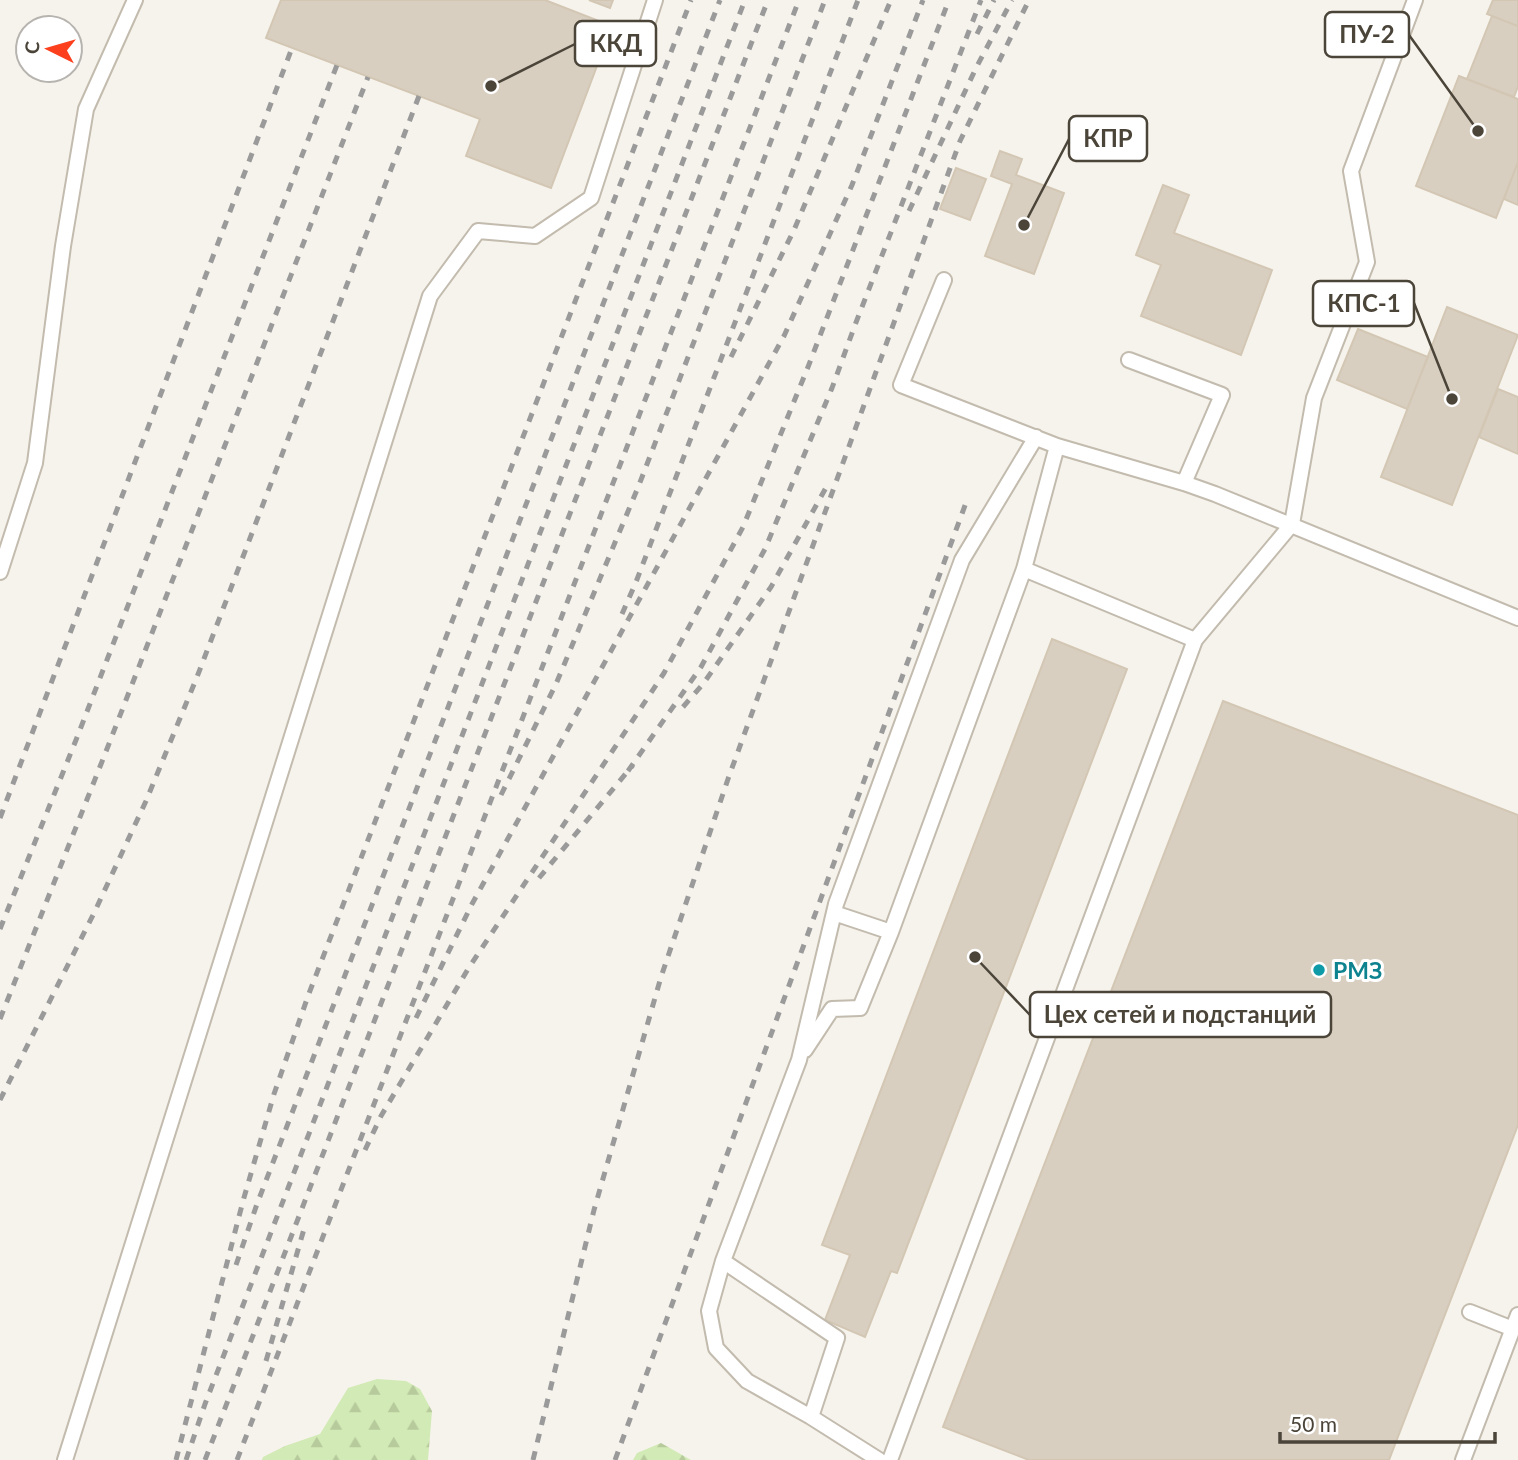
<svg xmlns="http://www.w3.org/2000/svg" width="1518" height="1460" viewBox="0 0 1518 1460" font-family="Lato,sans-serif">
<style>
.forest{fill:url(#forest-firs)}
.building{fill:#d8cfc1;stroke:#d3c7b4;stroke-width:2}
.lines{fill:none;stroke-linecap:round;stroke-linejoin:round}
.lane-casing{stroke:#c2bbae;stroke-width:18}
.lane{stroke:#fff;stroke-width:14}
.rail{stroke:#9a9a9a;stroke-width:5;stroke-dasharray:9 9;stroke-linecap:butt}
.culture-dot{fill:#0f9aa8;stroke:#fff;stroke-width:2.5}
.labels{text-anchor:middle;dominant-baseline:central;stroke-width:6;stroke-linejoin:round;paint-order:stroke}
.culture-label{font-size:23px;font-weight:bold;fill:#0d838f;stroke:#fff;text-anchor:start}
.leader{fill:none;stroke:#4b4439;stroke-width:2.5}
.callout-dot{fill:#4b4439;stroke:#fff;stroke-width:2.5}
.callout{fill:#fff;stroke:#4b4439;stroke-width:2.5}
.callout-label{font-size:24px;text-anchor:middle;font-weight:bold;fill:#4b4439}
</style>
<defs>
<pattern id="forest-firs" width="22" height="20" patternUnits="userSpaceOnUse" patternTransform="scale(1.75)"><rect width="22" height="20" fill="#d2eab5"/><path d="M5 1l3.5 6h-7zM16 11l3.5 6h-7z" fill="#b6ca9c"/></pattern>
</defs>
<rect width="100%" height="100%" fill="#f6f3ec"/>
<path class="forest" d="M377 1379 406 1381 420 1389 432 1411 428 1460H262L263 1457 285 1446 320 1434 348 1388Z
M661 1443 691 1460H633L637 1453Z"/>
<path class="building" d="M281 0H545L612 26 551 188 466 156 480 119 266 38Z
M589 0H613L610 8Z
M1493 0H1518V26L1487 14Z
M1492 16 1518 26V86L1514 97 1467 79Z
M1459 76 1518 99V162L1496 218 1416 186Z
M1000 151 1022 159 1016 175 1064 193 1034 274 985 256 1012 184 991 176Z
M1518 162V205L1504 199Z
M956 168 986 179 970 220 940 209Z
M1163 185 1189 195 1174 233 1272 270 1241 355 1141 316 1161 265 1136 255Z
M1447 307 1518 335 1452 505 1381 477Z
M1358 329 1428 357 1407 409 1337 380Z
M1498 389 1518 397V454L1479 437Z
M1052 639 1127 669 897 1273 891 1271 865 1337 825 1320 850 1255 822 1245Z
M1223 701 1518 815V1125L1389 1460H1029L943 1427Z"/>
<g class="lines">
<defs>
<path id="lane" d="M944 280 901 385 1057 446 1184 483 1215 494 1518 618
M1129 360 1222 395 1184 483
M1024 569 1195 640
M0 572 35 463 63 246 86 109 135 0
M834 913 891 932
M805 1050 832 1009 860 1008 891 932 1024 569 1057 446
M723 1261 709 1311 716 1348 747 1381 811 1417
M1470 1312 1513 1329
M65 1460 430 296 478 231 535 236 591 198 655 0
M879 1460 811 1417 837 1338 723 1261 799 1060 836 904 962 560 1036 437
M890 1460 1195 640 1292 524 1314 398 1367 262 1351 171 1415 0
M1463 1460 1518 1315"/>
</defs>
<use href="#lane" class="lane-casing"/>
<use href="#lane" class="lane"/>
<path class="rail" d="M977 34 994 0
M909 211 976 68 1012 0
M731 357 794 230 891 0
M622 614 636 582 858 0
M683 707 703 684 771 587 828 484
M628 771 701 667 765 549 832 388 855 325 981 0
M501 795 556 684 639 485 825 0
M0 818 292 48
M539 878 633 765
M0 929 76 740 337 65
M416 1018 472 904 784 336 852 185 923 0
M0 1019 105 754 368 77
M0 1100 95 911 146 801 197 677 419 96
M365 1150 381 1116 468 969 664 673 743 527 808 367 949 0
M236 1265 257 1204 720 0
M266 1361 304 1229
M176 1460 243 1201 274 1094 308 996 691 0
M186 1460 205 1404 745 0
M205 1460 768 0
M237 1460 799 0
M533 1460 594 1210 661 977 728 779 960 141 1029 0
M615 1460 967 500"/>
</g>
<circle class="culture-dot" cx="1319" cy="970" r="7"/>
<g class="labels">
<g class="culture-label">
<text x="1333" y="970">РМЗ</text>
</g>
</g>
<path class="leader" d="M1478 131L1409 35M491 86L575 44M1024 225L1069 139M1452 399L1414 303M975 957L1030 1015"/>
<g class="callout-dot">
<circle cx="1478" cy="131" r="7"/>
<circle cx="491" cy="86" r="7"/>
<circle cx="1024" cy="225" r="7"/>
<circle cx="1452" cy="399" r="7"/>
<circle cx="975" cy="957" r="7"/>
</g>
<g class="callout">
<rect x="1325" y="12" width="84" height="45" rx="7"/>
<rect x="575" y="21" width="81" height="45" rx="7"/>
<rect x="1069" y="116" width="78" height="45" rx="7"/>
<rect x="1313" y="281" width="101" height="45" rx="7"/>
<rect x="1030" y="992" width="301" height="45" rx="7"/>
</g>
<g class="callout-label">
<text x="1367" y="43">ПУ-2</text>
<text x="616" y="52">ККД</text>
<text x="1108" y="147">КПР</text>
<text x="1364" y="312">КПС-1</text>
<text x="1180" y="1023">Цех сетей и подстанций</text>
</g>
<g transform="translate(49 49) rotate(275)"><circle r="33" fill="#ffffff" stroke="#b7b4b0" stroke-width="2"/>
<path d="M0-5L12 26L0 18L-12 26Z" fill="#fc3f1d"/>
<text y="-10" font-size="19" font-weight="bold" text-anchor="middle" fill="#4b4439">С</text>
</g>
<path d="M1280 1432v10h215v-10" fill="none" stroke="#4b4439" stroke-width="3.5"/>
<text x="1290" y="1432" font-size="21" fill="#4b4439" stroke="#ffffff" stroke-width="5" paint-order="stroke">50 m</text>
</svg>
